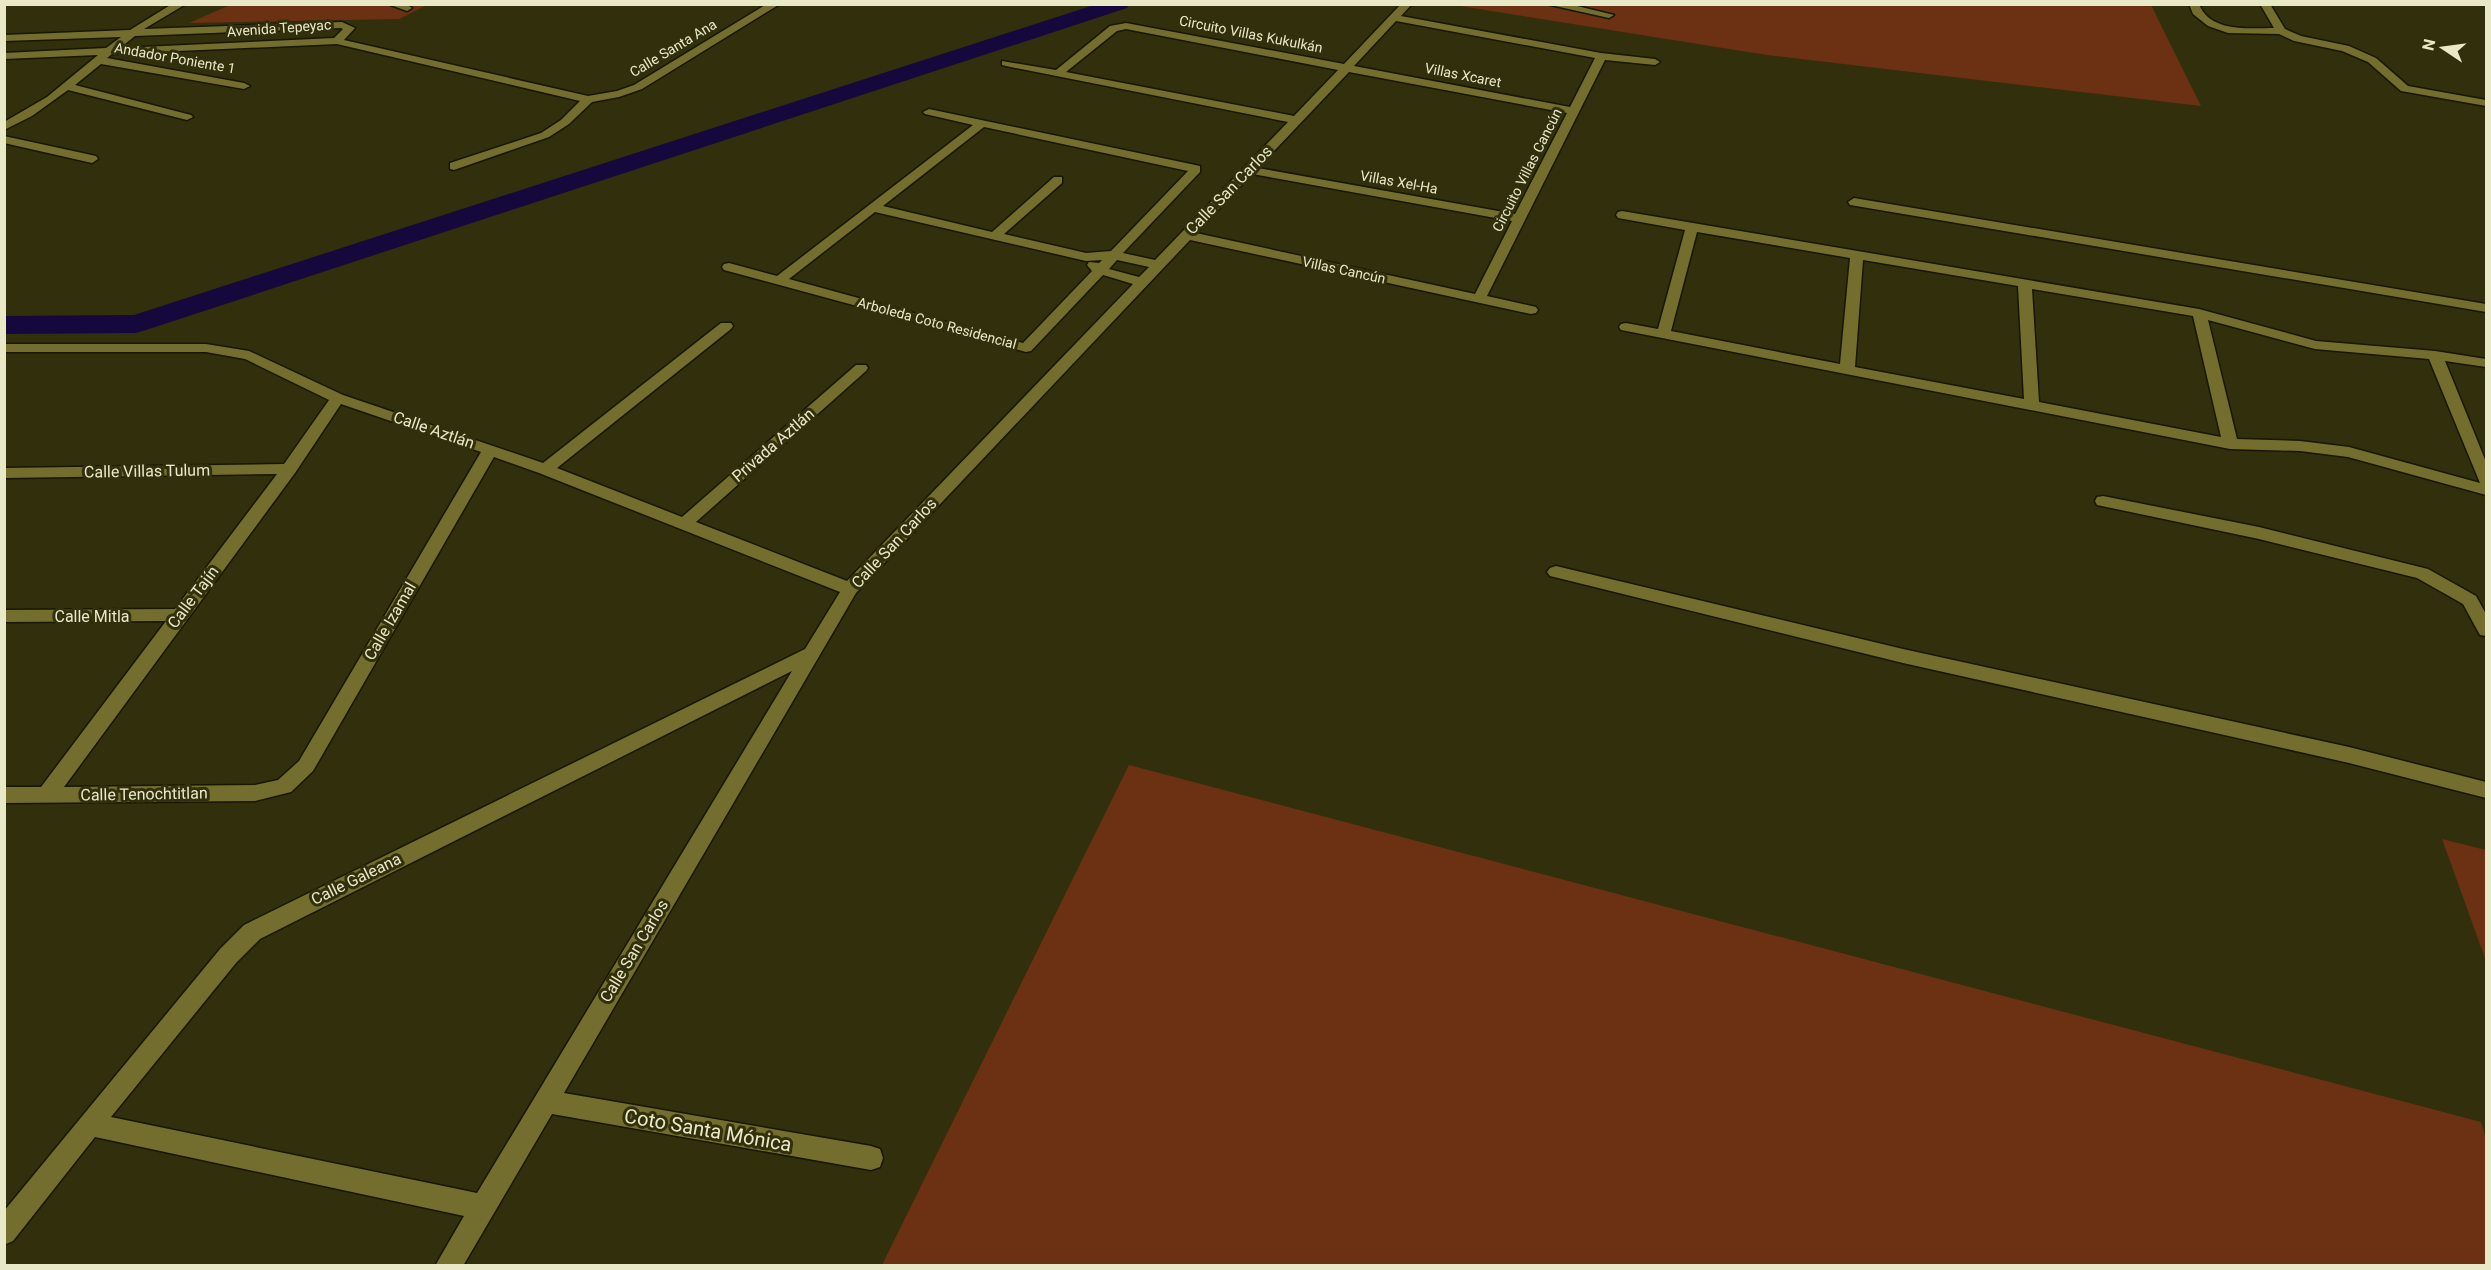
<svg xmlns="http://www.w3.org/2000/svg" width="2491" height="1270" viewBox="0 0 2491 1270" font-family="Roboto,sans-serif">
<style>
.green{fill:#6b3112}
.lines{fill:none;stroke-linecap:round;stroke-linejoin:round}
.canal{fill:#15083d;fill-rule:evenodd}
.minor-casing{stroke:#181704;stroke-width:3}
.minor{fill:#736e2d;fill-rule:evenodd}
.labels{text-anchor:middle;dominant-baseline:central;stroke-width:6;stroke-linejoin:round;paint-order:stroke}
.far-street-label{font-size:14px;fill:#e9e8c7;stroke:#322f0c}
.street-label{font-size:16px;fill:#e9e8c7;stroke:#322f0c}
.near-street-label{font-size:20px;fill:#e9e8c7;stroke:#322f0c}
</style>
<rect width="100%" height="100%" fill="#322f0c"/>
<path class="green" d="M230 5H427L399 19 189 23Z
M1454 5H2151L2201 106 1767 55Z
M1129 765 2481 1122 2486 1139V1265H882Z
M2442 839 2486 850V961Z"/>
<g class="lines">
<path class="canal" d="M1097 4H1130L1127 8 146 330 136 333 4 334V316L134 315Z"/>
<defs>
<path id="minor" d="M172 4H186L144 29 342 22 355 28 344 40 588 96 617 91 634 85 767 4H780L642 89 619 97 592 102 569 124 549 137 454 170 450 169V163L541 133 561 120 580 101 337 44 112 54 107 58 244 83 250 86 244 89 101 64 75 85 191 115 193 117 187 120 68 90 32 116 4 130V122L47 97 98 55 4 59V53L106 48 121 37 4 41V35L130 30ZM341 28 343 29 334 38 120 48 135 36Z
M388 4H406L412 8 407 11Z
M1401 4H1412L1401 16 1601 53 1655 59 1660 62 1655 65 1605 60 1487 296 1536 307 1538 310 1536 313 1531 314 1190 240 856 593 564 1093 871 1146 880 1149 883 1158 880 1167 871 1170 552 1114 463 1266H435L464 1216 95 1137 13 1241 4 1245V1211L220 949 244 925 805 649 840 592 539 473 494 457 313 771 291 792 255 801 4 803V787H41L166 621 4 622V610L175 609 277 474 4 478V468L284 464 329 400 245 359 206 352H4V344H206L249 351 343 395 543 463 721 323H731L733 326 731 329 557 468 682 517 856 365H866L868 368 866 371 696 522 847 581 1133 284 1103 275 1031 351 1026 352 724 270 722 267 724 264 729 263 777 276 973 125 925 114 923 112 929 109 1200 166V172L1123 253 1155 260 1288 122 1006 66 1002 65V61L1056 70 1110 26 1126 23 1344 64ZM1396 21 1595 58 1570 107 1354 66ZM1126 29 1338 70 1294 116 1066 72 1117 31ZM1349 72 1567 113 1515 214 1258 168ZM984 127 1188 171 1111 251 1086 253 1004 234 1062 183V177H1054L992 232 883 206ZM1252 174 1512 221 1475 294 1196 233ZM875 212 1086 261 1102 260 1099 263 1089 262 1087 265 1092 271 1023 343 789 279ZM1117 260 1149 267 1139 277 1109 269ZM341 404 481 452 299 761 278 780 255 785 64 787 295 473ZM792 671 477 1193 111 1117 236 963 260 939Z
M1546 4H1569L1614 15 1609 18Z
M2189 4H2199C2210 33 2250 28 2274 28L2260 4H2270L2285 29 2301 36 2349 46 2376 58 2408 86 2486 100V106L2401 91 2368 62 2342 51 2294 41 2279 34 2228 33 2208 26 2193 14Z
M4 136 96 156 98 159 92 163 4 143Z
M1854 198 2486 304V312L1850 205 1848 202Z
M1622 211 2199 309 2316 341 2435 351 2486 359V367L2445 361 2486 462V495L2348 457 2300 451 2230 449 1621 330 1619 327 1621 324 1626 323 1658 329 1685 230 1618 218 1616 215 1618 212ZM1697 232 1850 258 1840 364 1671 331ZM1863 260 2018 286 2024 399 1855 367ZM2032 289 2193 316 2221 437 2039 402ZM2208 320 2315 349 2429 359 2480 483 2349 447 2300 441 2237 439Z
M2103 496 2259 527 2428 569 2476 596 2486 614V636L2480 635 2463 604 2417 578 2259 539 2097 505 2095 501 2097 497Z
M1556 566 1903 649 2349 747 2486 782V798L2349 763 1903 663 1550 576 1547 572 1550 568Z"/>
</defs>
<use href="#minor" class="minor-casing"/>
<use href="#minor" class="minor"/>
</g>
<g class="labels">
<g class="far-street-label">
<text transform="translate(279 28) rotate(-4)">Avenida Tepeyac</text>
<text transform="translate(1251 34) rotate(11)">Circuito Villas Kukulkán</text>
<text transform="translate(673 48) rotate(-31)">Calle Santa Ana</text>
<text transform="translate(175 58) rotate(10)">Andador Poniente 1</text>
<text transform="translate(1463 75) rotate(11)">Villas Xcaret</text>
<text transform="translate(1527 170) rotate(-63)">Circuito Villas Cancún</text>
<text transform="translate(1399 182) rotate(10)">Villas Xel-Ha</text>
<text transform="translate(1344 270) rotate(12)">Villas Cancún</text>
<text transform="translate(937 323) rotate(15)">Arboleda Coto Residencial</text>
</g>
<g class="street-label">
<text transform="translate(1229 190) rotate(-46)">Calle San Carlos</text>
<text transform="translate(434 430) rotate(19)">Calle Aztlán</text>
<text transform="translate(773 445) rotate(-41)">Privada Aztlán</text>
<text transform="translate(147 471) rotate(-1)">Calle Villas Tulum</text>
<text transform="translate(894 543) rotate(-47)">Calle San Carlos</text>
<text transform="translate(193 597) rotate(-53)">Calle Tajín</text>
<text x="92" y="616">Calle Mitla</text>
<text transform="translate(390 621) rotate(-60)">Calle Izamal</text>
<text transform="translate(144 794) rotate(-1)">Calle Tenochtitlan</text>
<text transform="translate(356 879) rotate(-26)">Calle Galeana</text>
<text transform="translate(634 951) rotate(-59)">Calle San Carlos</text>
</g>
<g class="near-street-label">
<text transform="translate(708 1130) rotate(10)">Coto Santa Mónica</text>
</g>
</g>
<rect width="2491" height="1270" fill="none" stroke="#e9e8c7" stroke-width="12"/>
<g transform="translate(2443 48) rotate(283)" stroke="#322f0c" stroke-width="4.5" paint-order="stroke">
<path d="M0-4.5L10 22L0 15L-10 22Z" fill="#e9e8c7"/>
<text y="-9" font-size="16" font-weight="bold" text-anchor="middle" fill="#e9e8c7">N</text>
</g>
</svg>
